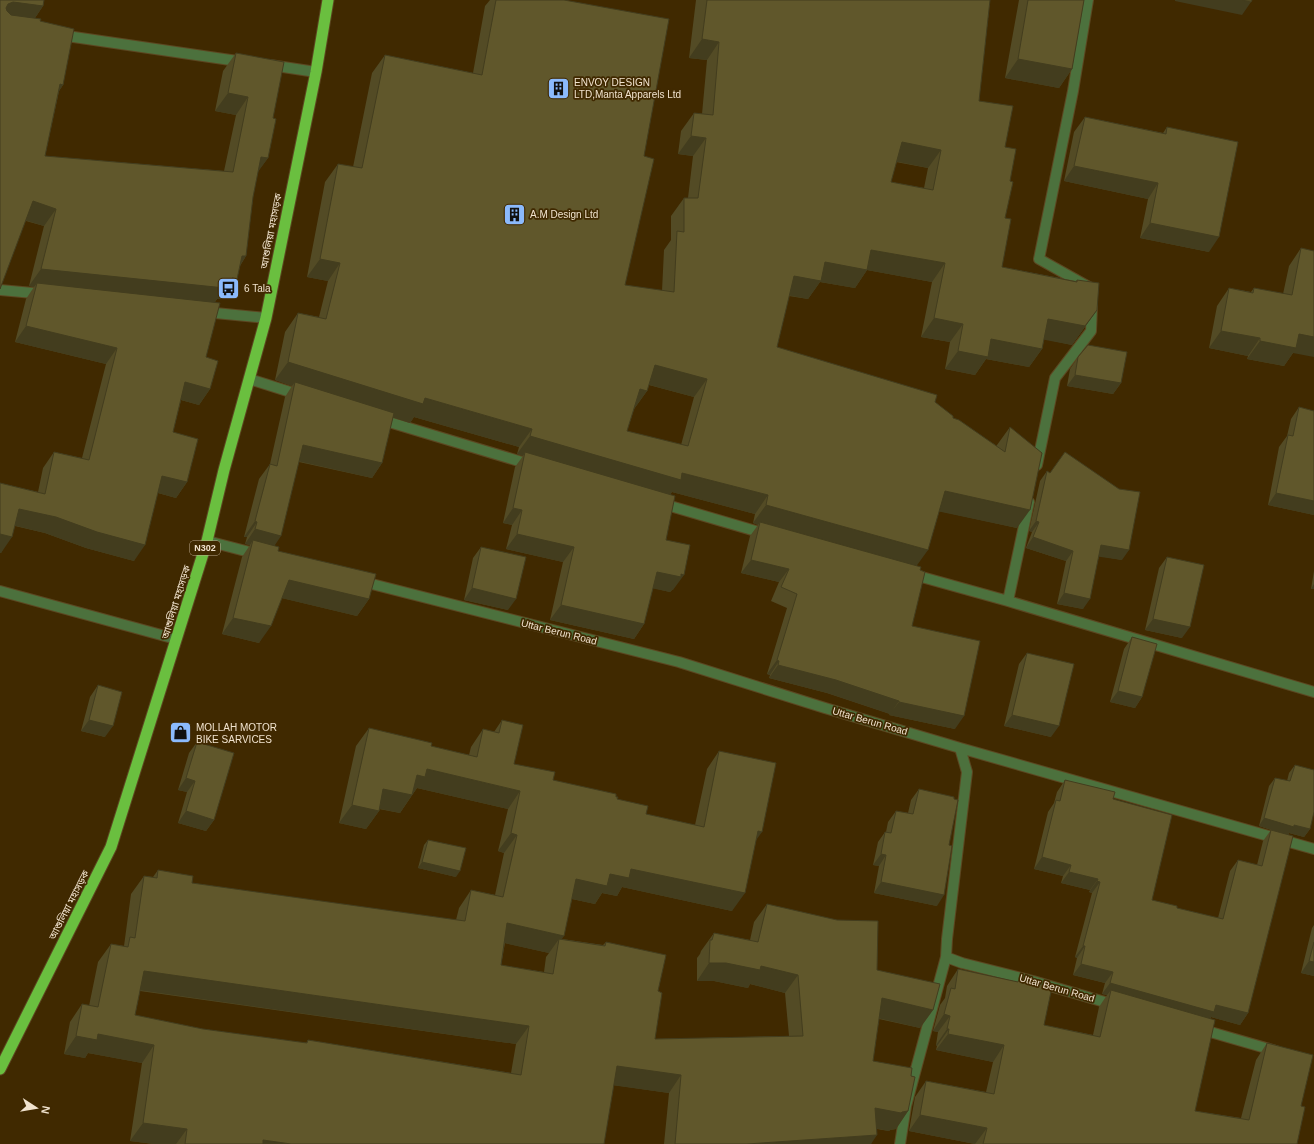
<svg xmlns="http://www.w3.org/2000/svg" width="1314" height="1144" viewBox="0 0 1314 1144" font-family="Arial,'Noto Sans Bengali',sans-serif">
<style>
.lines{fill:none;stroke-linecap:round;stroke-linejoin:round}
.minor-casing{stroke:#5c4721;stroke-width:12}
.trunk-casing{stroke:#5c4721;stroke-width:13}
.minor{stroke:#4c713d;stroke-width:10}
.trunk{stroke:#6abf3f;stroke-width:11}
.wall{fill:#534b25;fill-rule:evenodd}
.shaded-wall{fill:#433d1e}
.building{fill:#60572b;stroke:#433d1e;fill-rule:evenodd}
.labels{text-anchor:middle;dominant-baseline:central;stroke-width:3.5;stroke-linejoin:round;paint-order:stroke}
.shield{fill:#402900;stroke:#bcab90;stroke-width:1}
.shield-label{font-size:9px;font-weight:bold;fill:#f1e3ce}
.poi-label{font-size:10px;fill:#f1e3ce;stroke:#402900;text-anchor:start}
.street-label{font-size:10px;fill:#f1e3ce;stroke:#402900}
</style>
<rect width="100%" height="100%" fill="#402900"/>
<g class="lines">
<defs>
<path id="minor" d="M1088 0 1073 91 1039 259 1089 287
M60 35 244 62
M270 65 316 72
M0 290 44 294
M205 312 266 318
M249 379 300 395
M379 419 532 465
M1037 465 1055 378 1091 331 1092 306
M660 503 766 534
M207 541 257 554
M911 574 1008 601 1029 502
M360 581 679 662 825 708 960 748 967 772 947 939 946 957 962 963 1033 981 1115 1005
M0 591 176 639
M1008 601 1314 692
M960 748 1314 849
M1200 1029 1276 1051
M900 1144 906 1106 946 957"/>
<path id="trunk" d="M0 1069 111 847 207 541 224 470 266 318 316 72 328 0"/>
</defs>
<use href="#minor" class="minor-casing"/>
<use href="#trunk" class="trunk-casing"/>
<use href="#minor" class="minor"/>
<use href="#trunk" class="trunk"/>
</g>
<path class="wall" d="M0 0 43 6 35 18 40 21 63 85 59 91 45 156 224 171 236 115 215 111 223 71 236 53 273 118 268 158 258 171 253 197 246 256 240 266 237 279 225 297 222 296 220 299H217L215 302 206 357 210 389 199 405 181 400 173 432 187 482 176 498 158 493 134 561 86 548 45 533 15 526 1 553H0V483L38 492 43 468 54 452 82 458 106 364 15 342 26 299 34 287 29 286 44 226 26 221Z
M490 0H564L644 156 625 285 662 291 664 250 671 240V216L684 198H688L693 156 678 154 681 131 694 113 702 114 707 60 689 58 696 0H990L979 101 1005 147 1010 181 1005 218 1002 267 1076 281 1077 280 1097 310 1072 345 1044 339 1042 349 1029 367 986 359 975 375 945 369 950 342 921 337 932 282 867 270 855 288 820 282 808 299 789 296 777 347 935 402 953 418 997 446V445L1010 427 1017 528 939 511 916 566 920 570 912 626 955 729 889 715 890 714 827 693 769 678 770 675 767 674 787 608 771 601 779 582 741 573 750 536 758 525 753 523 755 514 672 492 670 495 666 540 673 590H672L670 592 653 588 644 624 634 639 550 620 563 562 506 549 512 525 503 523 515 467 523 456 517 454 519 447 414 417 410 423 393 417 382 463 372 478 299 462 274 546 278 551 369 599 357 616 282 598 259 643 222 634 242 557 250 545 245 544 247 537H244L259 479 270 464 285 397 292 386 275 380 285 332 298 313 319 317 328 281 307 277 325 182 338 164 353 167 372 73 385 55 473 73 485 6ZM896 162 928 168 924 188 891 182ZM649 385 694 397 681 445 627 431 634 409 647 391Z
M1019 0H1084L1072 69 1059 88 1005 78Z
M1085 117 1163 133 1167 127 1209 252 1140 238 1148 199 1064 181 1074 132Z
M1301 248 1293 353 1284 366 1247 359 1248 356 1209 348 1217 306 1229 288 1251 292 1254 288 1283 294 1289 266Z
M1078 357 1121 383 1113 394 1067 386 1070 369Z
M1299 407 1314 411V515L1268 505 1279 447 1287 436 1291 419Z
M1047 471 1122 560 1099 556 1083 609 1057 604 1066 561 1026 548 1032 532 1029 531 1040 481Z
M481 547 508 610 464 600 473 558Z
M1167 557 1182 638 1145 630 1159 568Z
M1314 571V589H1311Z
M1132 637 1142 697 1135 708 1110 702 1124 649Z
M1027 653 1051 737 1004 726 1019 664Z
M98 685 105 737 81 731 90 697Z
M502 720 514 764 553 780 616 797 617 799 646 814 695 825 707 769 719 751 756 840 732 911 622 887 617 896 602 893 595 904 572 899 562 939 603 945 606 942 658 991 655 1039 789 1036 785 993 750 984 748 988 714 981H697V958L700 954 701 951 714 933 750 940 754 922 767 904 877 970 933 1010 920 1028 879 1019 873 1061 911 1076 908 1111 896 1129 890 1130 889 1131 877 1129 871 1144H664L669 1093 613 1085 604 1144H154L130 1141 142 1063 88 1053 85 1058 64 1054 70 1022 82 1004 89 1006 98 962 111 944 124 946 131 894 144 876 153 877 158 870 192 883 456 920 459 908 471 890 495 895 504 853 498 851 508 809 417 788 400 813 379 809V811L366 829 339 823 356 746 369 728 431 746 469 755 471 747 483 729 494 732ZM505 943 549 953 546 957 544 972 501 965ZM140 991 516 1044 511 1073 308 1040 306 1043 203 1029 135 1015Z
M197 742 214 820 206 831 178 823 187 792 178 790 189 753Z
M1295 765 1310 829 1304 837 1289 833 1288 835 1248 1013 1240 1025 1211 1017 1210 1019 1195 1111 1241 1118 1256 1060 1267 1043 1301 1106 1297 1144H975L909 1131 915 1097 926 1081 986 1092 993 1062 936 1050 937 1046 936 1045 938 1032 933 1031 940 1005 945 998 947 986 958 969 1018 982 1019 980 1044 1025 1093 1035 1099 1007 1107 995 1102 994 1105 983 1073 975 1077 958 1075 957 1092 893 1089 892 1090 890 1061 883 1063 876 1034 869 1048 812 1054 803 1057 792 1065 780 1113 799 1152 900 1177 908 1218 918 1230 871 1238 860 1257 865 1263 841 1271 830 1259 826 1269 786 1275 778 1287 781 1289 773Z
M919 789 937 906 874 893 879 866 873 865 878 842 885 832H886L888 822 896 811 908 813 911 800Z
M428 840 456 877 418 868 424 845Z
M1314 925V976L1301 973 1312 928Z"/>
<path class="shaded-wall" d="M1175 0H1242L1251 2 1242 15 1175 1Z
M13 2 43 6 31 24 0 20 8 4Z
M702 39 719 42 707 60 689 58Z
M1018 59 1072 69 1059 88 1005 78Z
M60 84 63 85 51 103Z
M228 93 248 97 236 115 215 111Z
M691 136 706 138 693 156 678 154Z
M902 142 941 150 928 168 889 160Z
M261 157 268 158 255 176Z
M1074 166 1158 183 1148 199 1064 181Z
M33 201 56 209 44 226 21 219Z
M1150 223 1219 237 1209 252 1140 238Z
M871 250 945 263 932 282 867 270 855 288 820 282 808 299 781 294 794 276 825 262Z
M242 256H246L234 274Z
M320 259 340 263 328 281 307 277Z
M41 269 227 281 232 278 237 279 225 297 222 296 220 299H217L212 306 37 283 34 287 29 286Z
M1097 310 1072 345 1035 338 1048 319Z
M934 318 963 324 950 342 921 337Z
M26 326 117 348 106 364 15 342Z
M1221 331 1260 338 1248 356 1209 348Z
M1299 334 1314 337V357L1293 353 1284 366 1247 359 1260 341Z
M991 339 1042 349 1029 367 986 359 975 375 945 369 958 351Z
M288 362 425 398 532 429 519 447 414 417 410 423 294 386 295 382 292 386 275 380Z
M655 365 707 379 694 397 642 383Z
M1075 375 1121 383 1113 394 1067 386Z
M185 382 210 389 199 405 174 398Z
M640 389 647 391 634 409 627 407Z
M530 436 682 473 768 495 755 514 672 492 668 498 525 452 523 456 517 454Z
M303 445 382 463 372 478 293 460Z
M162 476 187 482 176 498 151 491Z
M945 491 1030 510 1017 528 932 510Z
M1276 493 1314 501V515L1268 505Z
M766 505 928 550 915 568 760 522 758 525 753 523Z
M513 508 522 510 512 525 503 523Z
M19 509 56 517 145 545 134 561 86 548 45 533 8 524Z
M255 521 257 522 247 537H244Z
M1036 521 1039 522 1032 532 1029 531Z
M255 529 281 536 271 551 253 540 250 545 245 544Z
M0 534 12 537 1 553H0Z
M517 534 574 547 563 562 506 549Z
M1033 537 1073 551 1066 561 1026 548Z
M1101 545 1129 550 1122 560 1094 556Z
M751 560 789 569 779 582 741 573Z
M657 572 684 575 673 590H672L670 592 646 587Z
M289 580 369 599 357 616 277 597Z
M1314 584V589H1311Z
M472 588 516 599 508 610 464 600Z
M1064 593 1090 599 1083 609 1057 604Z
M561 605 644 624 634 639 550 620Z
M233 618 271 626 259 643 222 634Z
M1153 619 1190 627 1182 638 1145 630Z
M777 660 779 661 770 675 767 674Z
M778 665 836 680 899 701 890 714 827 693 769 678Z
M1118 691 1142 697 1135 708 1110 702Z
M899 702 964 716 955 729 889 715Z
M1012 715 1059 726 1051 737 1004 726Z
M89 720 113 726 105 737 81 731Z
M427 769 520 791 508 809 417 788 412 795 417 775Z
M186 778 195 781 187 792 178 790Z
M383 789 412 795 400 813 371 807Z
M352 805 379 811 366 829 339 823Z
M186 811 214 820 206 831 178 823Z
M1264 818 1294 825 1310 829 1304 837 1289 833 1288 835 1259 826Z
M758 831 762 832 749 850Z
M511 833 517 835 504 853 498 851Z
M881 854 886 855 879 866 873 865Z
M1042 857 1071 865 1063 876 1034 869Z
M422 862 460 871 456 877 418 868Z
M631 869 745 893 732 911 622 887 617 896 602 893 595 904 563 897 576 879 610 874Z
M1069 872 1098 879 1090 890 1061 883Z
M1097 881 1100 882 1092 893 1089 892Z
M881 882 944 895 937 906 874 893Z
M507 923 564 936 558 944 559 939 549 953 495 941Z
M1083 946H1085L1077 958 1075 957Z
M1309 961 1314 962V976L1301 973Z
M709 963H726L761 966 798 975 785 993 750 984 748 988 714 981H697Z
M1081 964 1113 972 1105 983 1073 975Z
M144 971 529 1026 516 1044 131 989Z
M1110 983 1216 1005 1248 1013 1240 1025 1211 1017 1206 1024 1111 990 1107 995 1102 994Z
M882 998 933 1010 920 1028 869 1016Z
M944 1014 950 1016 938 1032 933 1031Z
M947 1029H949L937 1046 936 1045Z
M98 1034 154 1045 142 1063 88 1053 85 1058 64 1054 76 1036Z
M948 1034 1004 1045 993 1062 936 1050Z
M617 1066 681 1075 669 1093 604 1084Z
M875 1108 902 1112 908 1111 896 1129 890 1130 889 1131 863 1126Z
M920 1115 987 1128 975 1144 909 1131Z
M143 1123 187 1129 176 1144H154L130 1141Z
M877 1135 871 1144H747Z
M263 1140 291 1144H260Z"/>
<path class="building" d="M0 0H44L43 6 13 2 8 4 6 8 7 11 11 15 41 19 40 21 74 29 63 85 60 84 45 156 233 172 248 97 228 93 236 53 284 62 273 118 276 119 268 158 261 157 253 197 246 256H242L237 279 232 278V281H227L225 288 41 269 56 209 33 201 0 289Z
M496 0H564L669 19 644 156 654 159 625 285 674 292 677 231 684 232V198H698L706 138 691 136 694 113 713 115 719 42 702 39 707 0H990L979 101 1013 106 1005 147 1016 149 1010 181 1013 182 1005 218 1011 219 1002 267 1077 282V280L1099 283 1097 310 1085 326 1048 319 1042 349 991 339 988 357 958 351 963 324 934 318 945 263 871 250 867 270 825 262 821 281 794 276 777 347 937 395 935 402 953 416V418L959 420 1005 452 1010 427 1042 453 1030 510 945 491 928 550 766 505 768 495 682 473 681 480 530 436 532 429 425 398 423 404 288 362 298 313 326 319 340 263 320 259 338 164 362 168 385 55 482 75ZM902 142 941 150 933 190 891 182ZM655 365 707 379 688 446 627 431 640 389 647 391Z
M1028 0H1084L1072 69 1018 59Z
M1242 0H1252L1251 2Z
M1085 117 1166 134 1167 127 1238 142 1219 237 1150 223 1158 183 1074 166Z
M1301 248 1314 251V337L1299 334 1296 348 1260 341V338L1221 331 1229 288 1253 293 1254 288 1292 295Z
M37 283 220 303 206 357 218 361 210 389 185 382 173 432 198 439 187 482 162 476 145 545 97 532 56 517 19 509 12 537 0 534V483L45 494 54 452 89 460 117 348 26 326Z
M1088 345 1127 352 1121 383 1075 375 1078 357Z
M295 382 394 413 382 463 303 445 281 536 255 529 257 522 255 521 270 464 277 466Z
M1299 407 1314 411V501L1276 493 1288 435 1293 436Z
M525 452 675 496 666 540 690 545 684 575 681 574V577L657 572 644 624 561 605 574 547 517 534 522 510 513 508Z
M1065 452 1119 489 1140 492 1129 550 1101 545 1090 599 1064 593 1073 551 1033 537 1039 522 1036 521 1047 471 1050 473Z
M760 522 921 567 920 570 925 572 912 626 980 641 964 716 899 702V701L836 680 778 665 779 661 777 660 797 594 781 587 789 569 751 560Z
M253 540 279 547 278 551 376 574 369 599 289 580 271 626 233 618Z
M481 547 526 557 516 599 472 588Z
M1167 557 1204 565 1190 627 1153 619Z
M1132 637 1157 644 1142 697 1118 691Z
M1027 653 1074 664 1059 726 1012 715Z
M98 685 122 692 113 726 89 720Z
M502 720 523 725 514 764 555 772 553 780 616 794V797H618L617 799 648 806 646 814 704 827 719 751 776 763 762 832 758 831 745 893 631 869 629 878 610 874 607 886 576 879 564 936 507 923 501 965 553 974 559 939 605 946 606 942 666 955 658 991 662 993 655 1039 803 1036 798 975 761 966 760 970 726 963H709L710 940H712L714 933 758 942 767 904 837 920 878 921 877 970 940 984 933 1010 882 998 873 1061 912 1068 911 1076 915 1077 908 1111 902 1112 901 1113 875 1108 877 1135 747 1144H675L681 1075 617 1066 604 1144H291L263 1140V1144H185L187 1129 143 1123 154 1045 98 1034 97 1040 76 1036 82 1004 98 1007 111 944 128 947 130 937 135 938 144 876 157 878 158 870 193 876 192 883 465 921 471 890 503 897 517 835 511 833 520 791 427 769 425 777 417 775 412 795 383 789 379 811 352 805 369 728 432 743 431 746 477 757 483 729 499 733ZM144 971 529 1026 521 1075 308 1040 307 1043 203 1029 135 1015Z
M197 742 234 753 214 820 186 811 195 781 186 778Z
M1295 765 1314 770V812L1310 829 1294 825V827L1264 818 1275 778 1290 781Z
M1065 780 1115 792 1113 799 1172 815 1152 900 1177 906V908L1223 919 1238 860 1262 866 1271 830 1293 836 1248 1013 1216 1005 1214 1012 1110 983 1113 972 1081 964 1085 946H1083L1100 882 1097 881 1098 879 1069 872 1071 865 1042 857 1056 800 1060 801Z
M919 789 954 797V799L958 800 949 845 952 846 944 895 881 882 886 855 881 854 885 832 891 833 896 811 913 814Z
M428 840 466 848 460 871 422 862Z
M1314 942V962L1309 961Z
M958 969 1018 982 1019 980 1052 987 1044 1025 1100 1037 1111 990 1215 1020 1195 1111 1249 1120 1267 1043 1313 1055 1301 1106 1305 1107 1297 1144H983L987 1128 920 1115 926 1081 994 1094 1004 1045 948 1034 949 1029H947L950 1016 944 1014 951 988 955 989Z"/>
<defs>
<symbol id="building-square" viewBox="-11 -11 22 22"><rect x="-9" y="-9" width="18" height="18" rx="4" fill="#8bbafc" stroke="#402900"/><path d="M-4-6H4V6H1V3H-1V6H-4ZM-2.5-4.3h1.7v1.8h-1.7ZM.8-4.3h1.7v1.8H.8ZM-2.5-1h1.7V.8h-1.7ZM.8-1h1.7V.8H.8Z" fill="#111"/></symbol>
<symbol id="bus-square" viewBox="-11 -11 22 22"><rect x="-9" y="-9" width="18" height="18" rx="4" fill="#8bbafc" stroke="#402900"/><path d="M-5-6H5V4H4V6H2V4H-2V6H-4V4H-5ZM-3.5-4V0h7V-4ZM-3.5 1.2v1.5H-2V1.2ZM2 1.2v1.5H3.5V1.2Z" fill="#111"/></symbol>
<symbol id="shop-square" viewBox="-11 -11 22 22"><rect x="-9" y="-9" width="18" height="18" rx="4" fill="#8bbafc" stroke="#402900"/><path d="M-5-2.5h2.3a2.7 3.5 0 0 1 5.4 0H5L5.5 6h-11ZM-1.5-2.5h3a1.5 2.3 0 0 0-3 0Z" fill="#111"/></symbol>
</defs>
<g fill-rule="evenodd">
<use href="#building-square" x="546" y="76" width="25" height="25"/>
<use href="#building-square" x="502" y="202" width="25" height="25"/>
<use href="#bus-square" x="216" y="276" width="25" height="25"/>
<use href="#shop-square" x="168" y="720" width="25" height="25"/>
</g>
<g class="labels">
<rect class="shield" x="190" y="541" width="30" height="14" rx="3"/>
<g class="shield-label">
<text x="205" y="548">N302</text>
</g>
<g class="poi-label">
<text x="574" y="82">ENVOY DESIGN<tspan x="574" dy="12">LTD,Manta Apparels Ltd</tspan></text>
<text x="530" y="214">A.M Design Ltd</text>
<text x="244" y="288">6 Tala</text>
<text x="196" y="727">MOLLAH MOTOR<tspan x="196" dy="12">BIKE SARVICES</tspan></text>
</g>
<g class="street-label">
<text transform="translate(271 231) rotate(-79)">আশুলিয়া মহাসড়ক</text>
<text transform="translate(176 602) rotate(-73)">আশুলিয়া মহাসড়ক</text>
<text transform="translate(559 632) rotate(14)">Uttar Berun Road</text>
<text transform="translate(870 721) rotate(16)">Uttar Berun Road</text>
<text transform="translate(69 905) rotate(-63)">আশুলিয়া মহাসড়ক</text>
<text transform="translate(1057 988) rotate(16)">Uttar Berun Road</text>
</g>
</g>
<g transform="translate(36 1108) rotate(102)" stroke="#402900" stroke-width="3" paint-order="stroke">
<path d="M0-3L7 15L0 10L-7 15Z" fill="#f1e3ce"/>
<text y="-6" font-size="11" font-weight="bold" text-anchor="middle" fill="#f1e3ce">N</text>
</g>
</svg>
